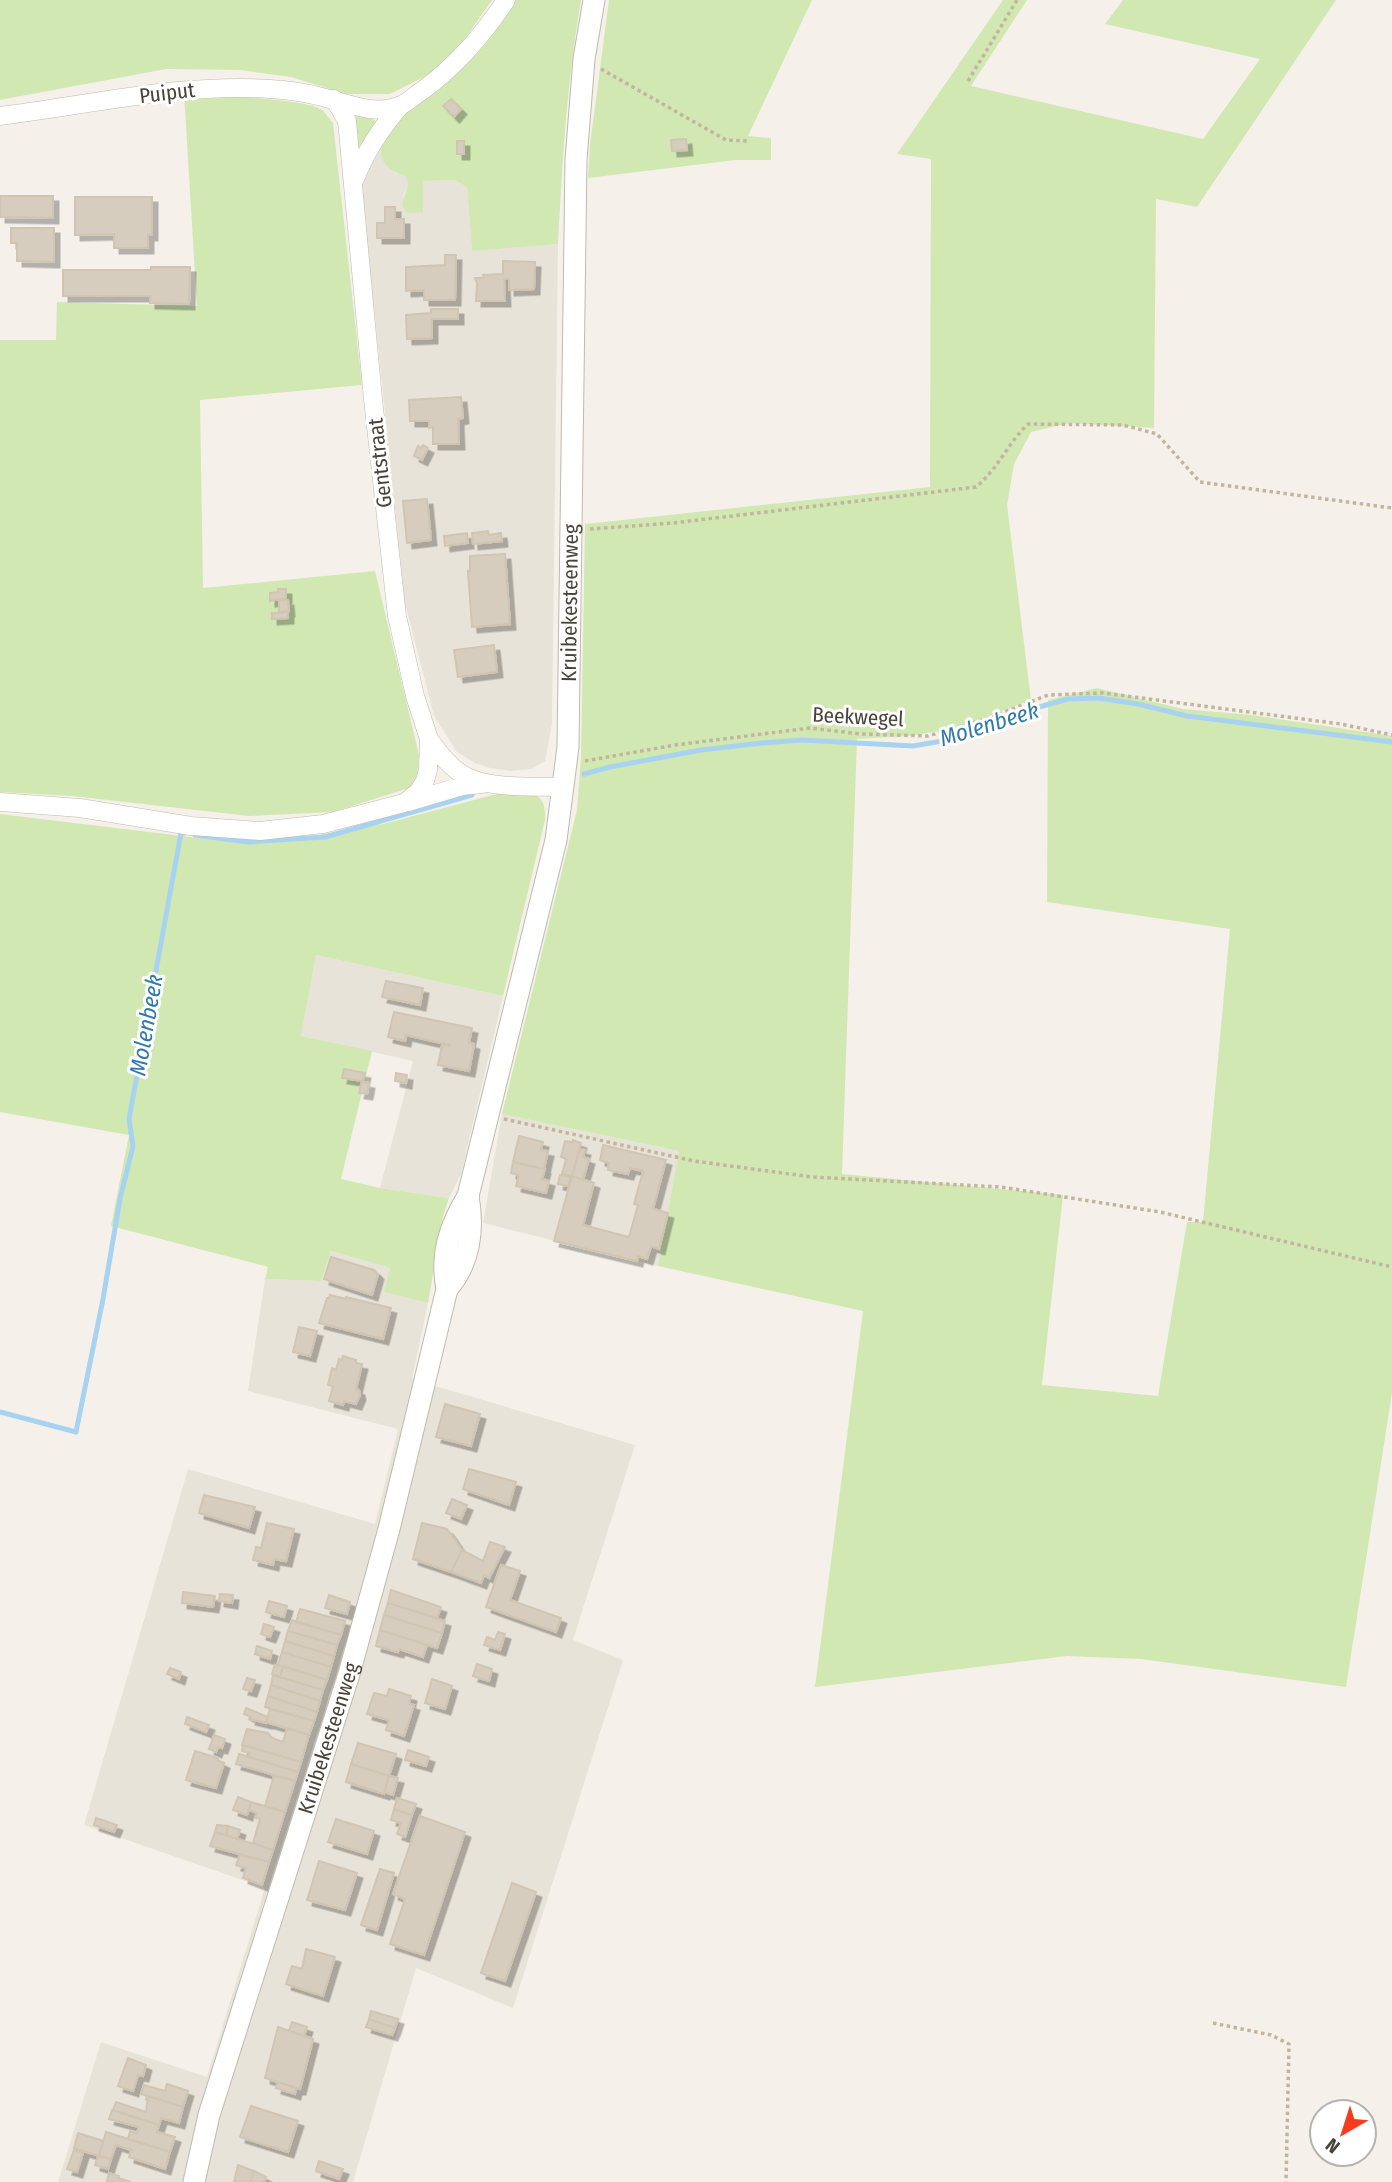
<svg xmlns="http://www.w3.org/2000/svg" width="1392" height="2182" viewBox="0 0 1392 2182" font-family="'Fira Sans Condensed',sans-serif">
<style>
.residential{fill:#e8e3d8}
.green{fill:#d1e8b3}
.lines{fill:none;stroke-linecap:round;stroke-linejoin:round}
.stream{stroke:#a7d3f0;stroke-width:5}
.building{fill:#d6cdbf;stroke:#d1c5b2;stroke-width:2;filter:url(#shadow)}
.minor-casing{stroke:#c0b9ac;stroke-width:19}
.tertiary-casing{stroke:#c0b9ac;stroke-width:23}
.path{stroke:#c2b59e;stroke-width:3.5;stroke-dasharray:3.5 3.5;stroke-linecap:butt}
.minor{stroke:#fff;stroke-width:18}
.tertiary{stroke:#fff;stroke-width:21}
.labels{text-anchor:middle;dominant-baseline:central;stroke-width:6;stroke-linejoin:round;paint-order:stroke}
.street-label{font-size:21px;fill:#494238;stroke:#fff}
.water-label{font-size:23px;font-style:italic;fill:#2f79ac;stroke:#fff}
</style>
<defs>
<filter id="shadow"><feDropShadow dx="5.5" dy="5.5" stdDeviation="0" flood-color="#0004"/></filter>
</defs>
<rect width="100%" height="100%" fill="#f5f1ea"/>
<path class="residential" d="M381 140 394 172 405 176 408 183 403 197 422 181 455 180 467 186 472 250 558 244 552 724 545 761 531 769 510 771 490 768 475 763 457 752 434 716 405 603 361 184Z
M316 955 503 996 461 1174 449 1198 380 1188 413 1061 301 1036Z
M502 1114 679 1151 658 1266 483 1223Z
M331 1251 390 1268 385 1292 428 1303 412 1379 635 1445 573 1640 623 1660 513 2008 416 1968 353 2182H58L101 2042 207 2077 265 1888 84 1825 188 1469 375 1524 398 1429 248 1391 265 1279 321 1281Z"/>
<path class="green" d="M0 0H492L461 44 443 63 424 77 390 94H346L291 77 240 70 166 69 0 100Z
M516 0H581C567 81 562 162 558 244L472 251 467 187 455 180 423 181V212L408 213 402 206 408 183 405 176C380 168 374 151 388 129L507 13Z
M609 0H812L748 136 771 138V160H735L588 178 590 145Z
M1003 0H1027L971 86 1203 139 1260 59 1105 24 1123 0H1336L1197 207 1156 199 1154 428 1070 423 1031 432 1014 464 1007 505 1031 700 958 728 909 736 857 739 842 1174 1063 1195 1042 1385 1158 1396 1187 1222H1203L1230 929 1047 902 1048 700 1097 688 1183 709 1252 715 1392 736V1393L1346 1687 1141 1659 1067 1656 815 1687 863 1311 658 1266 679 1151 502 1114 577 810 581 757 585 524 930 487 931 159 897 154Z
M184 94C209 95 305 98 322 110 326 113 330 120 333 123L362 385 200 400 203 588 375 571 419 755 417 778 409 788 333 812 249 816 72 796 0 792V340H56L57 302 197 306Z
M353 116 371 118 377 122 359 152Z
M508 791C532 793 547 792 545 820L503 996 316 955 301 1036 372 1051 341 1179 380 1188 449 1198 443 1216 428 1303 384 1292 390 1268 331 1251 321 1281 265 1279 268 1267 111 1226 129 1135 0 1112V814L207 839H294L383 824Z"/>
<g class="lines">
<path class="stream" d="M584 774 610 767 701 750 762 743 802 740 913 746 948 740 1039 707 1068 699 1099 698 1138 704 1187 716 1392 742
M195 835 248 842 325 837 472 795
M0 1412 76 1432 103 1299 120 1199 133 1146 129 1119 181 833H185"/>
</g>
<path class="building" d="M451 99 461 109 454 117 443 106Z
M686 139 687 150 672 151 671 140Z
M457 141H464V154H457Z
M0 196H53V218L0 217Z
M75 197H152V235H148V248H114V234L75 235Z
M385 207H395V219H404V238H377V223H385Z
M11 228H54V262L17 261V243H11Z
M445 255H456L455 300H424V290L406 291V267L445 265Z
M503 261 535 262 534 289 509 290V279H504L505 301H476L477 283 475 278H484L483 275 503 274Z
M151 267H190L189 304 150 303V296H63V270H151Z
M431 309H458V319H432V338L407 339 406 315 431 313Z
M461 397 463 418 458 419 459 444H433V427L429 428V421H410L409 400Z
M423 445 428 448 422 460 414 456 418 446 421 448Z
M427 499 431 540 407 543 403 501Z
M488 531 489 535 501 533 502 541 473 544 472 533Z
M467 533 468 543 445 546 444 536Z
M505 554 510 624 472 627 468 571H470V556Z
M278 589H286V598L270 601V593L279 592Z
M288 600 289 611 279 612V601Z
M288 612V618L272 619V613Z
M494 645 497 672 458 677 454 650Z
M386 981 423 988 420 1005 382 997Z
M394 1012 472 1028 469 1043 474 1044 469 1071 438 1065 442 1045 450 1046V1045L406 1035 405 1041 388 1037Z
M344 1069 365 1073 363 1082 369 1083 367 1094 359 1093 362 1081 342 1078Z
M396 1073 407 1075 406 1083 395 1081Z
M519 1136 543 1142 541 1150 548 1151 544 1169 513 1162Z
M573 1140 581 1143 572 1176 562 1174 566 1159 561 1157 565 1141 573 1142Z
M603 1145 666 1160 653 1209 668 1213 659 1249 651 1246 647 1259 638 1256 637 1261 554 1241 572 1176 594 1183 583 1225 629 1237 638 1205 634 1204 643 1171 630 1168 628 1174 608 1170 609 1163 600 1160Z
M580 1149 585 1150 583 1157 589 1159 583 1180 572 1176Z
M513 1162 545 1169 542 1179 549 1181 546 1193 516 1186 519 1175 511 1173Z
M560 1175 571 1177 568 1186 558 1184Z
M331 1257 374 1270 378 1274 372 1295 324 1279Z
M330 1295 346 1299V1297L391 1308 383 1339 319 1323 327 1298H329Z
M299 1327 317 1331 310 1356 293 1352Z
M343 1356 356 1360V1363L362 1364 356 1389 359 1390 360 1395 356 1404 344 1401 343 1405 329 1401 333 1386 328 1385 332 1368 336 1370 339 1359 342 1360Z
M445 1404 480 1414 471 1446 436 1437Z
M469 1469 516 1482 509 1505 463 1489Z
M204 1495 255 1507 249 1528 199 1513Z
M452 1499 467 1505 461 1519 446 1513Z
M267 1523 294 1529 286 1561 274 1559 273 1565 253 1560 256 1547 261 1548Z
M422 1523 447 1529 462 1550 451 1572 413 1559Z
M490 1542 505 1547 489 1578 484 1575 481 1583 451 1572 462 1550 483 1561Z
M501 1565 520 1571 510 1600 561 1618 556 1632 486 1607Z
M391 1590 441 1607 437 1618 388 1603Z
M183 1592 215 1596 213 1607 182 1603Z
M220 1594 233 1595 232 1603 219 1601Z
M329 1595 350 1602 347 1614 325 1608Z
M269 1601 287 1606 284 1617 266 1612Z
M388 1603 445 1621 442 1633 384 1615Z
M300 1609 345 1621 341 1635 296 1622Z
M384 1615 442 1633 437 1648 380 1630Z
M292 1620 341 1635 337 1645 288 1631Z
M264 1624 274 1627 270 1637 261 1634Z
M380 1630 427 1645 423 1657 399 1649 398 1652 376 1646Z
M288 1631 337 1645 334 1656 285 1641Z
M498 1632 505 1634 500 1650 484 1645 487 1637 495 1640Z
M285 1641 334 1656 331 1667 282 1652Z
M257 1646 272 1651 270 1659 255 1654Z
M282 1652 331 1667 327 1680 278 1665Z
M477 1664 492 1669 489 1681 473 1676Z
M275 1665 283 1667 280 1677 272 1674Z
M283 1666 327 1680 323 1690 280 1677Z
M170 1668 181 1672 179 1679 167 1674Z
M273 1675 323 1690 320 1701 271 1685Z
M247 1678 255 1680 251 1691 243 1689Z
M432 1679 452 1686 445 1709 425 1703Z
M271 1685 320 1701 317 1712 268 1696Z
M389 1689 411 1696 409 1704 414 1705 404 1736 386 1730 389 1720 367 1714 374 1693 387 1696Z
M268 1696 317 1712 314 1721 265 1707Z
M246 1708 268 1717 266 1723 250 1719 251 1717 244 1714Z
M270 1709 314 1721 309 1735 266 1722Z
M187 1717 209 1725 206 1732 185 1724Z
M287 1728 309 1735 301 1762 242 1745 247 1729 268 1733 272 1738 283 1742Z
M214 1735 225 1739 222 1748 218 1747 216 1752 209 1749Z
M358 1743 396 1754 389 1776 351 1764Z
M243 1745 301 1762 298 1772 249 1757 250 1753 242 1751Z
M408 1750 429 1757 426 1766 405 1760Z
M195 1751 218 1758 217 1760 224 1763 216 1788 186 1780Z
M239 1754 298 1772 295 1781 236 1764Z
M351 1764 389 1776 384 1794 346 1782Z
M274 1776 295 1781 285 1812 265 1806Z
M389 1776 398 1778 393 1795 384 1792Z
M238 1797 251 1802 247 1815 233 1810Z
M397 1798 416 1804 412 1815 394 1809Z
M251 1802 285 1812 273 1850 253 1843 260 1819 255 1818 257 1813 249 1810Z
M394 1809 412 1815 405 1837 397 1834 401 1823 391 1820Z
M420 1816 465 1832 424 1955 390 1944 405 1899 393 1894Z
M96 1818 117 1825 114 1832 94 1825Z
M336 1819 374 1831 367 1854 328 1842Z
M217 1825 228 1826 226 1835 215 1832Z
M228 1826 240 1830 237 1839 226 1835Z
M215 1832 273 1850 269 1862 210 1846Z
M240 1855 269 1862 262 1885 243 1878 246 1868 236 1865Z
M319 1861 357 1873 345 1910 307 1900Z
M380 1869 394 1873 377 1930 361 1925Z
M512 1883 536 1892 505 1981 481 1973Z
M306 1949 335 1957 323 1996 286 1984 292 1966 302 1969Z
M371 2011 398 2019 395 2028 369 2019Z
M369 2019 395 2028 392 2035 366 2027Z
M292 2022 307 2027 304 2036 289 2031Z
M278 2027 313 2039 300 2089 265 2078Z
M128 2058 146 2065 143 2076 138 2075 133 2091 118 2086Z
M278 2082 296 2088 295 2094 276 2088Z
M167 2084 188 2091 183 2107 141 2094 144 2085 165 2091Z
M148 2096 183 2107 179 2123 161 2118 159 2125 113 2110 116 2102 146 2112Z
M251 2106 298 2121 288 2152 240 2137Z
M112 2110 159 2125 157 2132 175 2137 170 2152 128 2139 130 2131 137 2133 139 2127 109 2119Z
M106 2132 170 2152 165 2169 129 2157 131 2150 116 2145 111 2159 99 2156Z
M78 2133 103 2141 99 2156 74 2148Z
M74 2150 83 2153 77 2172 67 2169Z
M98 2156 111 2159 108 2169 95 2165Z
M319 2161 343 2169 339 2179 316 2171Z
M238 2165 254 2171 250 2182H234Z
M254 2171 266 2177 264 2182H250Z
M109 2173 119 2176 118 2178 131 2182H107Z"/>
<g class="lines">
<defs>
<path id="minor" d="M0 116C90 105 179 83 270 89 287 90 302 92 318 96 345 102 373 117 401 105 409 102 416 94 423 90 457 65 483 35 506 0
M355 179C366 150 381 128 401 105
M429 739C440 754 451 769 467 777 492 789 537 786 564 787
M0 802 80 808 191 826 260 831 323 824 404 803 418 792 425 781 428 770 429 739 415 696 397 616 373 399 347 121 334 99
M408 802 462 786 482 784"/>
<g id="tertiary">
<path d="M447 1289C470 1263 474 1229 468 1196"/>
<path id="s1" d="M194 2182 209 2115 349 1674 389 1529 447 1289C440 1254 450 1226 468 1196L556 840 568 747 576 160 584 59 594 0"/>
</g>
</defs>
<use href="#minor" class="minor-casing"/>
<use href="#tertiary" class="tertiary-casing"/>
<path class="path" d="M601 69 726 140 748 141
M968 81 1017 0
M590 529 673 523 976 487C998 469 1008 443 1028 424L1123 425 1157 434 1200 482 1392 508
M585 761 675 745 810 728 861 734 928 736 992 717 1048 695 1103 693 1341 724 1392 735
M504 1119 694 1161 812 1177 1001 1187 1160 1212 1392 1267
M1213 2023 1271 2035 1289 2044 1286 2182"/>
<use href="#minor" class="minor"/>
<use href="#tertiary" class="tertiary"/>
</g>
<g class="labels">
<g class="street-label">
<text transform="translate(167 93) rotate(-7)">Puiput</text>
<text transform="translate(380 463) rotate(-96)">Gentstraat</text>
<text stroke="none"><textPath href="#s1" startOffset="1631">Kruibekesteenweg</textPath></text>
<text transform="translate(858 717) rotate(3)">Beekwegel</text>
<text stroke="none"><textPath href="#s1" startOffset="464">Kruibekesteenweg</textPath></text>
</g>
<g class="water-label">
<text transform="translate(989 724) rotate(-17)">Molenbeek</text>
<text transform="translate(146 1025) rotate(-80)">Molenbeek</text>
</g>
</g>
<g transform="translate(1343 2133) rotate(219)"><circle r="33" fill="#ffffff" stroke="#b6b3af" stroke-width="2"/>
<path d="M0-5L12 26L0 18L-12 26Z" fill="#f73c1e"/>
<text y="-10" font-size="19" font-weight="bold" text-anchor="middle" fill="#494238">N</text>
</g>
</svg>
